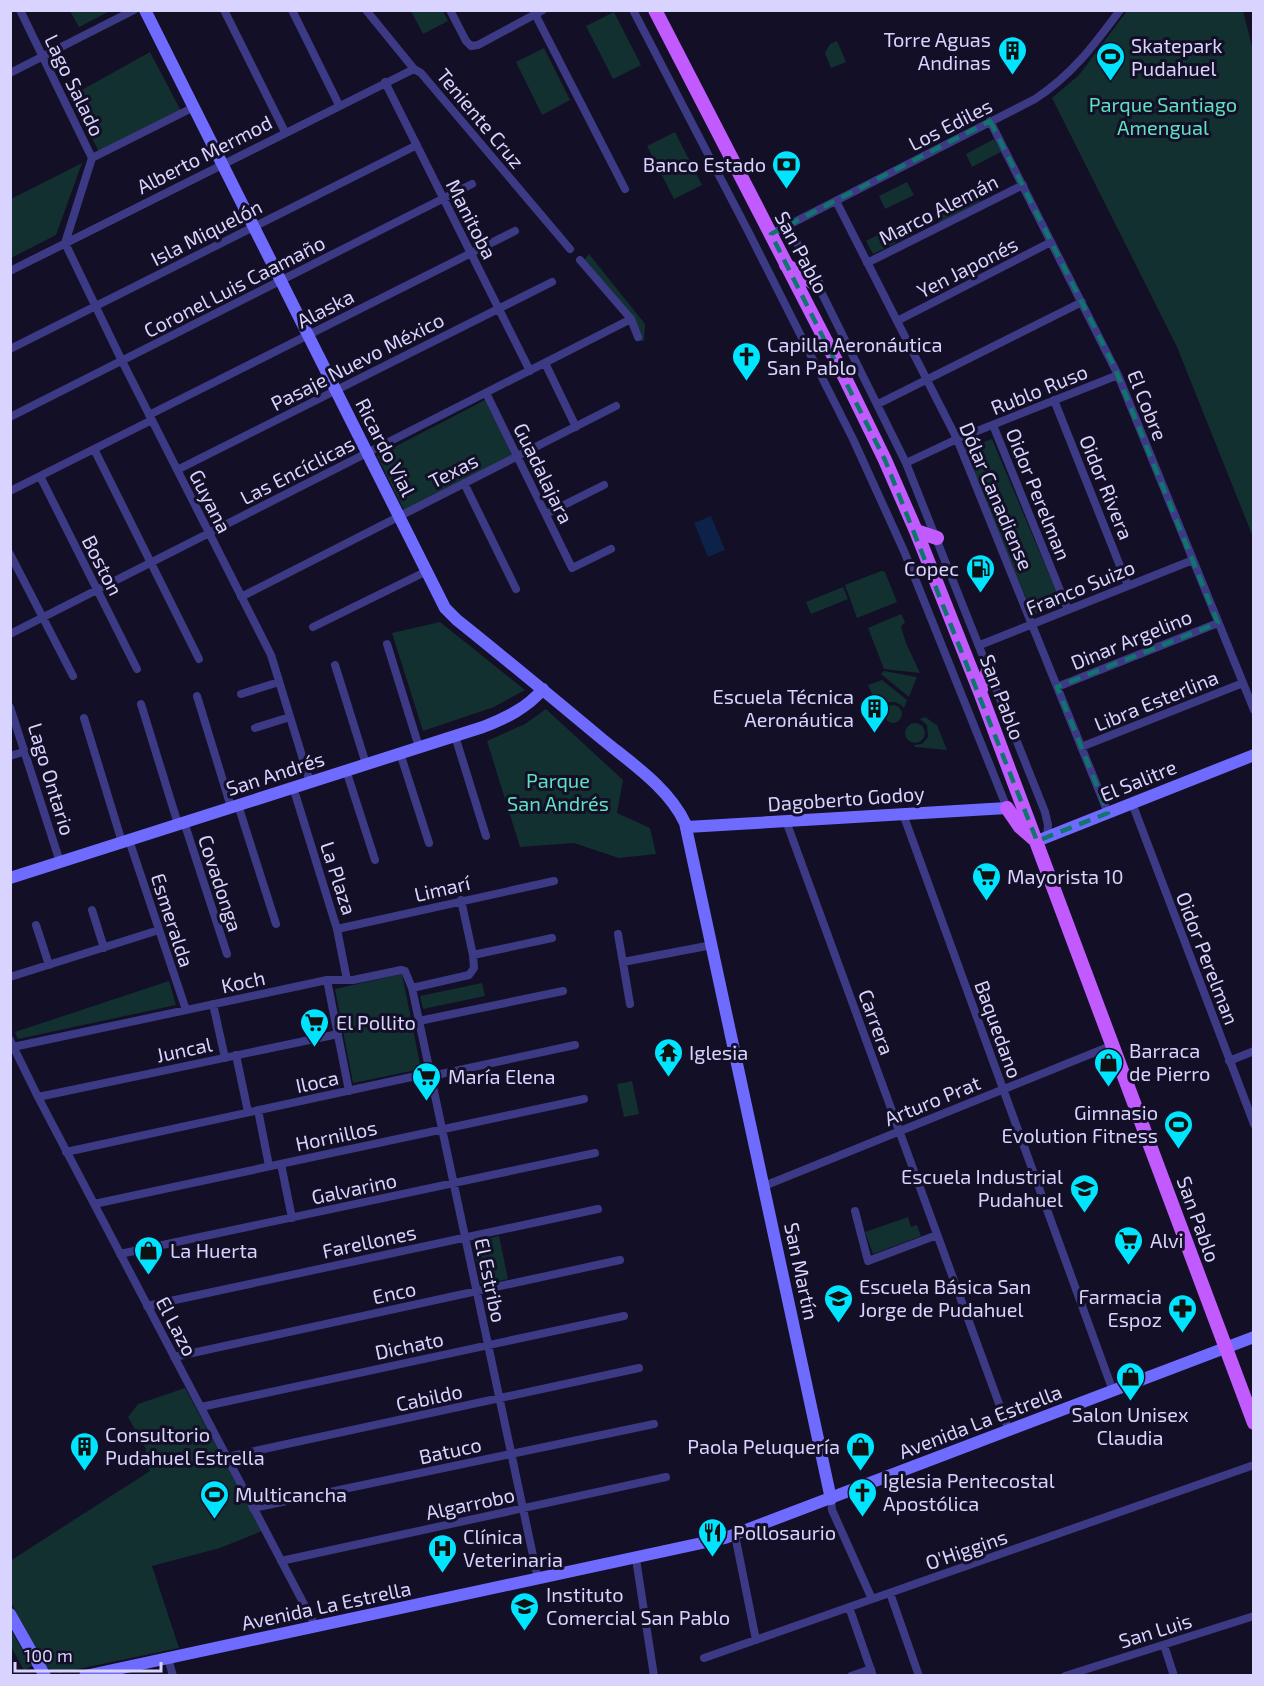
<svg xmlns="http://www.w3.org/2000/svg" width="1264" height="1686" viewBox="0 0 1264 1686" font-family="'Exo 2',sans-serif">
<style>
.green{fill:#12302f}
.water{fill:#0c2248}
.lines{fill:none;stroke-linecap:round;stroke-linejoin:round}
.street{stroke:#3d3a85;stroke-width:8}
.secondary{stroke:#6f6bff;stroke-width:12}
.primary{stroke:#c25bff;stroke-width:14}
.marked{fill:none;stroke:#0f766e;stroke-width:4.5;stroke-dasharray:12 8;stroke-linejoin:round}
.labels{text-anchor:middle;dominant-baseline:central;stroke-width:6;stroke-linejoin:round;paint-order:stroke}
.poi-label{font-size:20px;fill:#d9d4ff;stroke:#130f26;text-anchor:start}
.street-label{font-size:20px;fill:#d9d4ff;stroke:#130f26}
.park-label{font-size:20px;fill:#5fe0c0;stroke:#130f26}
</style>
<rect width="100%" height="100%" fill="#130f26"/>
<path class="green" d="M70 11H110L79 27Z
M411 11H443L448 21 423 34Z
M1127 11H1243L1254 54 1253 537 1177 347 1052 98 1079 75Z
M614 12 641 65 613 79 586 26Z
M837 41 846 62 831 68 825 53 830 44Z
M544 48 570 100 542 115 516 62Z
M150 52 181 111 99 152 71 96Z
M675 132 702 185 674 199 647 146Z
M994 139 1001 152 972 167 966 154Z
M82 163 56 235 11 258V199Z
M907 182 914 195 885 209 879 196Z
M973 187 981 201 940 222 933 208Z
M895 226 902 240 873 254 866 241Z
M589 254 645 324 644 341H636L632 320 584 260Z
M485 400 512 455 404 510 377 456Z
M992 439 1061 603 1033 615 964 450Z
M881 571 885 572 897 602 857 618 845 585Z
M843 587 848 599 811 614 806 602Z
M901 614 905 622 901 627 906 643 920 673 884 669 868 628Z
M440 622 525 690 494 707 423 731 392 633Z
M884 671 917 677 909 697 881 674Z
M882 680 907 700 904 708C899 702 893 701 885 703L880 712 868 685Z
M884 714a9 9 0 1 1 18 0a9 9 0 1 1-18 0Z
M546 709 623 780 617 813 650 828 656 854 619 858 574 843 520 847 487 741 525 724Z
M925 717 937 725 947 750 915 747 914 745 922 744 928 737 927 725 920 719Z
M905 733a10 10 0 1 1 20 0a10 10 0 1 1-20 0Z
M402 974 421 1069 353 1083 335 989Z
M169 981 176 1005 18 1039 15 1032Z
M482 983 485 996 423 1009 420 996Z
M632 1081 639 1114 624 1117 617 1084Z
M908 1217 911 1227 917 1225 921 1236 873 1254 865 1232Z
M499 1236 508 1279 481 1285 472 1242Z
M185 1388 262 1531 220 1548 152 1566 179 1648 59 1673 46 1667 11 1603 10 1561 150 1471 144 1460 146 1449 128 1417 138 1404Z
M10 1628 32 1666 24 1670 11 1647Z"/>
<path class="water" d="M711 516 725 550 708 557 694 523Z"/>
<g class="lines">
<path class="street" d="M20 10 92 158 65 243 122 361 271 655 310 782
M224 10 285 132
M292 10 339 105
M366 10 414 69 421 73 570 249
M450 10 466 41 471 46 478 45 543 10
M533 10 625 189
M633 10 748 231 853 439 904 551 1007 808
M10 73 134 10
M385 82 530 371
M990 121 1118 375 1254 710
M92 158 194 107
M836 201 957 439 1108 813
M788 225 906 463 1045 812 1048 825 1047 837
M771 234 1035 99C1072 75 1094 45 1120 10
M580 260 631 319 638 337
M867 263 1023 185
M10 271 414 69
M897 321 1051 242
M10 349 417 145
M545 363 576 427
M486 393 572 568 611 549
M1054 400 1128 586
M878 404 1082 302
M149 415 515 231
M10 417 472 184
M993 425 1068 610
M94 449 199 659
M906 463 957 439 1118 375
M177 470 552 282
M40 476 137 669
M464 483 516 589
M10 491 152 420
M546 514 604 485
M10 554 73 676
M241 597 616 406
M313 627 427 571
M10 634 631 319
M387 644 419 747
M980 645 1193 560
M335 665 366 764
M1057 687 1218 623
M241 694 279 682
M197 696 231 807
M141 704 178 824
M10 707 60 862
M84 718 122 842
M255 728 290 717
M455 736 486 836
M1081 747 1243 683
M400 753 429 843
M10 756 26 751
M346 770 375 860
M293 787 337 929 347 980
M1132 803 1254 1124
M238 805 276 924
M903 814 1113 1391
M786 821 1009 1431
M184 822 227 954
M129 840 186 1010
M92 910 104 948
M36 925 49 965
M337 929 554 881
M618 934 630 1004
M473 955 552 938
M623 962 712 945
M10 977 159 930
M327 980 349 1091
M412 988 469 975 474 968 473 955 461 900
M213 1004 225 1058
M419 1021 563 991
M10 1040 38 1097 316 1627
M13 1047 327 980H353L401 970 405 971 412 988 538 1579
M236 1055 248 1112
M1229 1061 1254 1051
M38 1097 338 1034
M258 1110 269 1166
M66 1152 430 1073 441 1074 575 1045
M281 1164 292 1218
M764 1186 1113 1045
M94 1204 584 1099
M855 1211 868 1261 937 1235
M120 1254 595 1153
M147 1306 598 1209
M174 1357 620 1260
M201 1407 624 1316
M227 1457 639 1368
M831 1499 832 1510 872 1599
M253 1508 654 1424
M735 1535 756 1640
M636 1559 654 1676
M281 1561 666 1477
M890 1593 919 1676
M849 1607 873 1676
M1164 1645 1174 1676
M168 1658 173 1676
M704 1658 1254 1465
M851 1676 871 1669
M1065 1676 1254 1616"/>
<path class="secondary" d="M145 10 445 608 457 620C506 659 554 699 602 739 631 763 669 788 685 823L831 1499
M687 827 1007 808
M1037 841 1254 755
M10 878 483 727C506 718 527 708 543 689
M10 1614 45 1676
M85 1676 725 1538 1254 1337"/>
<path class="primary" d="M655 10 845 378 885 460 916 531 980 692 1254 1423
M786 265 817 285
M916 531 937 538
M980 692 989 668
M1007 808 1020 827 1035 840"/>
</g>
<path class="marked" d="M990 121 1114 366 1218 623 1057 687 1108 813 1037 841 885 460 771 234Z"/>
<defs>
<symbol id="building-pin" viewBox="-11 -11 22 30"><path d="M0 17L-7.5 6A9.5 9.5 0 1 1 7.5 6Z" fill="#00e5ff" stroke="#130f26"/><path d="M-4-6H4V6H1V3H-1V6H-4ZM-2.5-4.3h1.7v1.8h-1.7ZM.8-4.3h1.7v1.8H.8ZM-2.5-1h1.7V.8h-1.7ZM.8-1h1.7V.8H.8Z" fill="#111"/></symbol>
<symbol id="stadium-pin" viewBox="-11 -11 22 30"><path d="M0 17L-7.5 6A9.5 9.5 0 1 1 7.5 6Z" fill="#00e5ff" stroke="#130f26"/><path d="M0-5a6.5 5 0 1 0 0 10a6.5 5 0 1 0 0-10ZM-3.5-1.8h7v3.6h-7Z" fill="#111"/></symbol>
<symbol id="bank-pin" viewBox="-11 -11 22 30"><path d="M0 17L-7.5 6A9.5 9.5 0 1 1 7.5 6Z" fill="#00e5ff" stroke="#130f26"/><path d="M-6-4H6V4H-6ZM0-2.3a2.3 2.3 0 1 0 0 4.6a2.3 2.3 0 1 0 0-4.6Z" fill="#111"/></symbol>
<symbol id="church-pin" viewBox="-11 -11 22 30"><path d="M0 17L-7.5 6A9.5 9.5 0 1 1 7.5 6Z" fill="#00e5ff" stroke="#130f26"/><path d="M-1.2-6h2.4v3.5h3.3v2.4h-3.3V6h-2.4V-.1h-3.3v-2.4h3.3Z" fill="#111"/></symbol>
<symbol id="fuel-pin" viewBox="-11 -11 22 30"><path d="M0 17L-7.5 6A9.5 9.5 0 1 1 7.5 6Z" fill="#00e5ff" stroke="#130f26"/><path d="M-5.5-6h7V0h2V4h1.3V-2.5L3-4.5l.8-.8L6-3V5H2.5V1h-1V6h-7ZM-4.2-4.7v3.2H.2V-4.7Z" fill="#111"/></symbol>
<symbol id="supermarket-pin" viewBox="-11 -11 22 30"><path d="M0 17L-7.5 6A9.5 9.5 0 1 1 7.5 6Z" fill="#00e5ff" stroke="#130f26"/><path d="M-6-5.5h2.5l.6 2H6L4.5 2H-2.5L-4.4-4H-6ZM-1.5 3.2a1.3 1.3 0 1 0 .1 0ZM3 3.2a1.3 1.3 0 1 0 .1 0Z" fill="#111"/></symbol>
<symbol id="temple-pin" viewBox="-11 -11 22 30"><path d="M0 17L-7.5 6A9.5 9.5 0 1 1 7.5 6Z" fill="#00e5ff" stroke="#130f26"/><path d="M0-6L5-2H3V0L6.5 2.5H4V6H1.5V3h-3V6H-4V2.5H-6.5L-3 0V-2H-5Z" fill="#111"/></symbol>
<symbol id="shop-pin" viewBox="-11 -11 22 30"><path d="M0 17L-7.5 6A9.5 9.5 0 1 1 7.5 6Z" fill="#00e5ff" stroke="#130f26"/><path d="M-5-2.5h2.3a2.7 3.5 0 0 1 5.4 0H5L5.5 6h-11ZM-1.5-2.5h3a1.5 2.3 0 0 0-3 0Z" fill="#111"/></symbol>
<symbol id="school-pin" viewBox="-11 -11 22 30"><path d="M0 17L-7.5 6A9.5 9.5 0 1 1 7.5 6Z" fill="#00e5ff" stroke="#130f26"/><path d="M0-5L7-2L0 1L-7-2ZM-4 1L0 2.5L4 1V4Q0 6-4 4Z" fill="#111"/></symbol>
<symbol id="pharmacy-pin" viewBox="-11 -11 22 30"><path d="M0 17L-7.5 6A9.5 9.5 0 1 1 7.5 6Z" fill="#00e5ff" stroke="#130f26"/><path d="M-2-6h4v4h4v4h-4v4h-4v-4h-4v-4h4Z" fill="#111"/></symbol>
<symbol id="restaurant-pin" viewBox="-11 -11 22 30"><path d="M0 17L-7.5 6A9.5 9.5 0 1 1 7.5 6Z" fill="#00e5ff" stroke="#130f26"/><path d="M-5-6h1v4h1v-4h1v4h1v-4h1v5L-1.5 .5V6h-2V.5L-5-1ZM5-6V6H3V1.5H1.5Q1.5-4 5-6Z" fill="#111"/></symbol>
<symbol id="hospital-pin" viewBox="-11 -11 22 30"><path d="M0 17L-7.5 6A9.5 9.5 0 1 1 7.5 6Z" fill="#00e5ff" stroke="#130f26"/><path d="M-5-5h3v3.5h4V-5h3V5h-3V1.5h-4V5h-3Z" fill="#111"/></symbol>
</defs>
<g fill-rule="evenodd">
<use href="#building-pin" x="996" y="34" width="33" height="45"/>
<use href="#stadium-pin" x="1094" y="40" width="33" height="45"/>
<use href="#bank-pin" x="770" y="148" width="33" height="45"/>
<use href="#church-pin" x="730" y="340" width="33" height="45"/>
<use href="#fuel-pin" x="964" y="552" width="33" height="45"/>
<use href="#building-pin" x="858" y="692" width="33" height="45"/>
<use href="#supermarket-pin" x="970" y="860" width="33" height="45"/>
<use href="#supermarket-pin" x="298" y="1006" width="33" height="45"/>
<use href="#temple-pin" x="652" y="1036" width="33" height="45"/>
<use href="#shop-pin" x="1092" y="1046" width="33" height="45"/>
<use href="#supermarket-pin" x="410" y="1060" width="33" height="45"/>
<use href="#stadium-pin" x="1162" y="1108" width="33" height="45"/>
<use href="#school-pin" x="1068" y="1172" width="33" height="45"/>
<use href="#supermarket-pin" x="1112" y="1224" width="33" height="45"/>
<use href="#shop-pin" x="132" y="1234" width="33" height="45"/>
<use href="#school-pin" x="822" y="1282" width="33" height="45"/>
<use href="#pharmacy-pin" x="1166" y="1292" width="33" height="45"/>
<use href="#shop-pin" x="1114" y="1360" width="33" height="45"/>
<use href="#building-pin" x="68" y="1430" width="33" height="45"/>
<use href="#shop-pin" x="844" y="1430" width="33" height="45"/>
<use href="#church-pin" x="846" y="1476" width="33" height="45"/>
<use href="#stadium-pin" x="198" y="1478" width="33" height="45"/>
<use href="#restaurant-pin" x="696" y="1516" width="33" height="45"/>
<use href="#hospital-pin" x="426" y="1532" width="33" height="45"/>
<use href="#school-pin" x="508" y="1590" width="33" height="45"/>
</g>
<g class="labels">
<g class="poi-label">
<text x="991" y="39" text-anchor="end">Torre Aguas<tspan x="991" dy="23">Andinas</tspan></text>
<text x="1131" y="45">Skatepark<tspan x="1131" dy="23">Pudahuel</tspan></text>
<text x="766" y="164" text-anchor="end">Banco Estado</text>
<text x="767" y="344">Capilla Aeronáutica<tspan x="767" dy="23">San Pablo</tspan></text>
<text x="959" y="568" text-anchor="end">Copec</text>
<text x="854" y="696" text-anchor="end">Escuela Técnica<tspan x="854" dy="23">Aeronáutica</tspan></text>
<text x="1007" y="876">Mayorista 10</text>
<text x="336" y="1022">El Pollito</text>
<text x="1129" y="1050">Barraca<tspan x="1129" dy="23">de Pierro</tspan></text>
<text x="689" y="1052">Iglesia</text>
<text x="448" y="1076">María Elena</text>
<text x="1158" y="1112" text-anchor="end">Gimnasio<tspan x="1158" dy="23">Evolution Fitness</tspan></text>
<text x="1063" y="1176" text-anchor="end">Escuela Industrial<tspan x="1063" dy="23">Pudahuel</tspan></text>
<text x="1150" y="1240">Alvi</text>
<text x="170" y="1250">La Huerta</text>
<text x="859" y="1286">Escuela Básica San<tspan x="859" dy="23">Jorge de Pudahuel</tspan></text>
<text x="1162" y="1296" text-anchor="end">Farmacia<tspan x="1162" dy="23">Espoz</tspan></text>
<text x="1130" y="1414" text-anchor="middle">Salon Unisex<tspan x="1130" dy="23">Claudia</tspan></text>
<text x="105" y="1434">Consultorio<tspan x="105" dy="23">Pudahuel Estrella</tspan></text>
<text x="840" y="1446" text-anchor="end">Paola Peluquería</text>
<text x="883" y="1480">Iglesia Pentecostal<tspan x="883" dy="23">Apostólica</tspan></text>
<text x="235" y="1494">Multicancha</text>
<text x="733" y="1532">Pollosaurio</text>
<text x="463" y="1536">Clínica<tspan x="463" dy="23">Veterinaria</tspan></text>
<text x="546" y="1594">Instituto<tspan x="546" dy="23">Comercial San Pablo</tspan></text>
</g>
<g class="street-label">
<text transform="translate(75 85) rotate(64)">Lago Salado</text>
<text transform="translate(481 118) rotate(50)">Teniente Cruz</text>
<text transform="translate(950 124) rotate(-27)">Los Ediles</text>
<text transform="translate(204 154) rotate(-27)">Alberto Mermod</text>
<text transform="translate(938 209) rotate(-27)">Marco Alemán</text>
<text transform="translate(472 219) rotate(63)">Manitoba</text>
<text transform="translate(206 232) rotate(-27)">Isla Miquelón</text>
<text transform="translate(802 252) rotate(62)">San Pablo</text>
<text transform="translate(967 267) rotate(-27)">Yen Japonés</text>
<text transform="translate(234 286) rotate(-27)">Coronel Luis Caamaño</text>
<text transform="translate(325 308) rotate(-27)">Alaska</text>
<text transform="translate(357 361) rotate(-27)">Pasaje Nuevo México</text>
<text transform="translate(1039 389) rotate(-22)">Rublo Ruso</text>
<text transform="translate(1148 405) rotate(68)">El Cobre</text>
<text transform="translate(386 447) rotate(63)">Ricardo Vial</text>
<text transform="translate(297 470) rotate(-27)">Las Encíclicas</text>
<text transform="translate(453 470) rotate(-27)">Texas</text>
<text transform="translate(544 473) rotate(64)">Guadalajara</text>
<text transform="translate(1107 487) rotate(68)">Oidor Rivera</text>
<text transform="translate(1039 494) rotate(68)">Oidor Perelman</text>
<text transform="translate(997 496) rotate(67)">Dólar Canadiense</text>
<text transform="translate(211 501) rotate(63)">Guyana</text>
<text transform="translate(103 565) rotate(63)">Boston</text>
<text transform="translate(1080 587) rotate(-22)">Franco Suizo</text>
<text transform="translate(1131 639) rotate(-22)">Dinar Argelino</text>
<text transform="translate(1003 697) rotate(69)">San Pablo</text>
<text transform="translate(1156 700) rotate(-22)">Libra Esterlina</text>
<text transform="translate(275 773) rotate(-18)">San Andrés</text>
<text transform="translate(52 779) rotate(73)">Lago Ontario</text>
<text transform="translate(1138 780) rotate(-22)">El Salitre</text>
<text transform="translate(846 798) rotate(-4)">Dagoberto Godoy</text>
<text transform="translate(339 878) rotate(72)">La Plaza</text>
<text transform="translate(221 883) rotate(72)">Covadonga</text>
<text transform="translate(442 888) rotate(-13)">Limarí</text>
<text transform="translate(173 920) rotate(72)">Esmeralda</text>
<text transform="translate(1208 958) rotate(69)">Oidor Perelman</text>
<text transform="translate(243 981) rotate(-12)">Koch</text>
<text transform="translate(877 1022) rotate(70)">Carrera</text>
<text transform="translate(999 1029) rotate(70)">Baquedano</text>
<text transform="translate(184 1049) rotate(-12)">Juncal</text>
<text transform="translate(317 1081) rotate(-12)">Iloca</text>
<text transform="translate(932 1100) rotate(-22)">Arturo Prat</text>
<text transform="translate(336 1135) rotate(-12)">Hornillos</text>
<text transform="translate(354 1188) rotate(-12)">Galvarino</text>
<text transform="translate(1199 1219) rotate(70)">San Pablo</text>
<text transform="translate(369 1241) rotate(-12)">Farellones</text>
<text transform="translate(802 1271) rotate(78)">San Martín</text>
<text transform="translate(491 1280) rotate(78)">El Estribo</text>
<text transform="translate(394 1292) rotate(-12)">Enco</text>
<text transform="translate(177 1326) rotate(62)">El Lazo</text>
<text transform="translate(409 1345) rotate(-12)">Dichato</text>
<text transform="translate(429 1397) rotate(-12)">Cabildo</text>
<text transform="translate(980 1421) rotate(-21)">Avenida La Estrella</text>
<text transform="translate(450 1450) rotate(-12)">Batuco</text>
<text transform="translate(470 1503) rotate(-12)">Algarrobo</text>
<text transform="translate(966 1549) rotate(-19)">O'Higgins</text>
<text transform="translate(326 1605) rotate(-12)">Avenida La Estrella</text>
<text transform="translate(1155 1630) rotate(-17)">San Luis</text>
</g>
<g class="park-label">
<text x="1163" y="104">Parque Santiago<tspan x="1163" dy="23">Amengual</tspan></text>
<text x="558" y="780">Parque<tspan x="558" dy="23">San Andrés</tspan></text>
</g>
</g>
<rect width="1264" height="1686" fill="none" stroke="#d9d4ff" stroke-width="24"/>
<path d="M15 1662v9h146v-9" fill="none" stroke="#d9d4ff" stroke-width="3"/>
<text x="24" y="1662" font-size="18" fill="#d9d4ff" stroke="#130f26" stroke-width="4.5" paint-order="stroke">100 m</text>
</svg>
